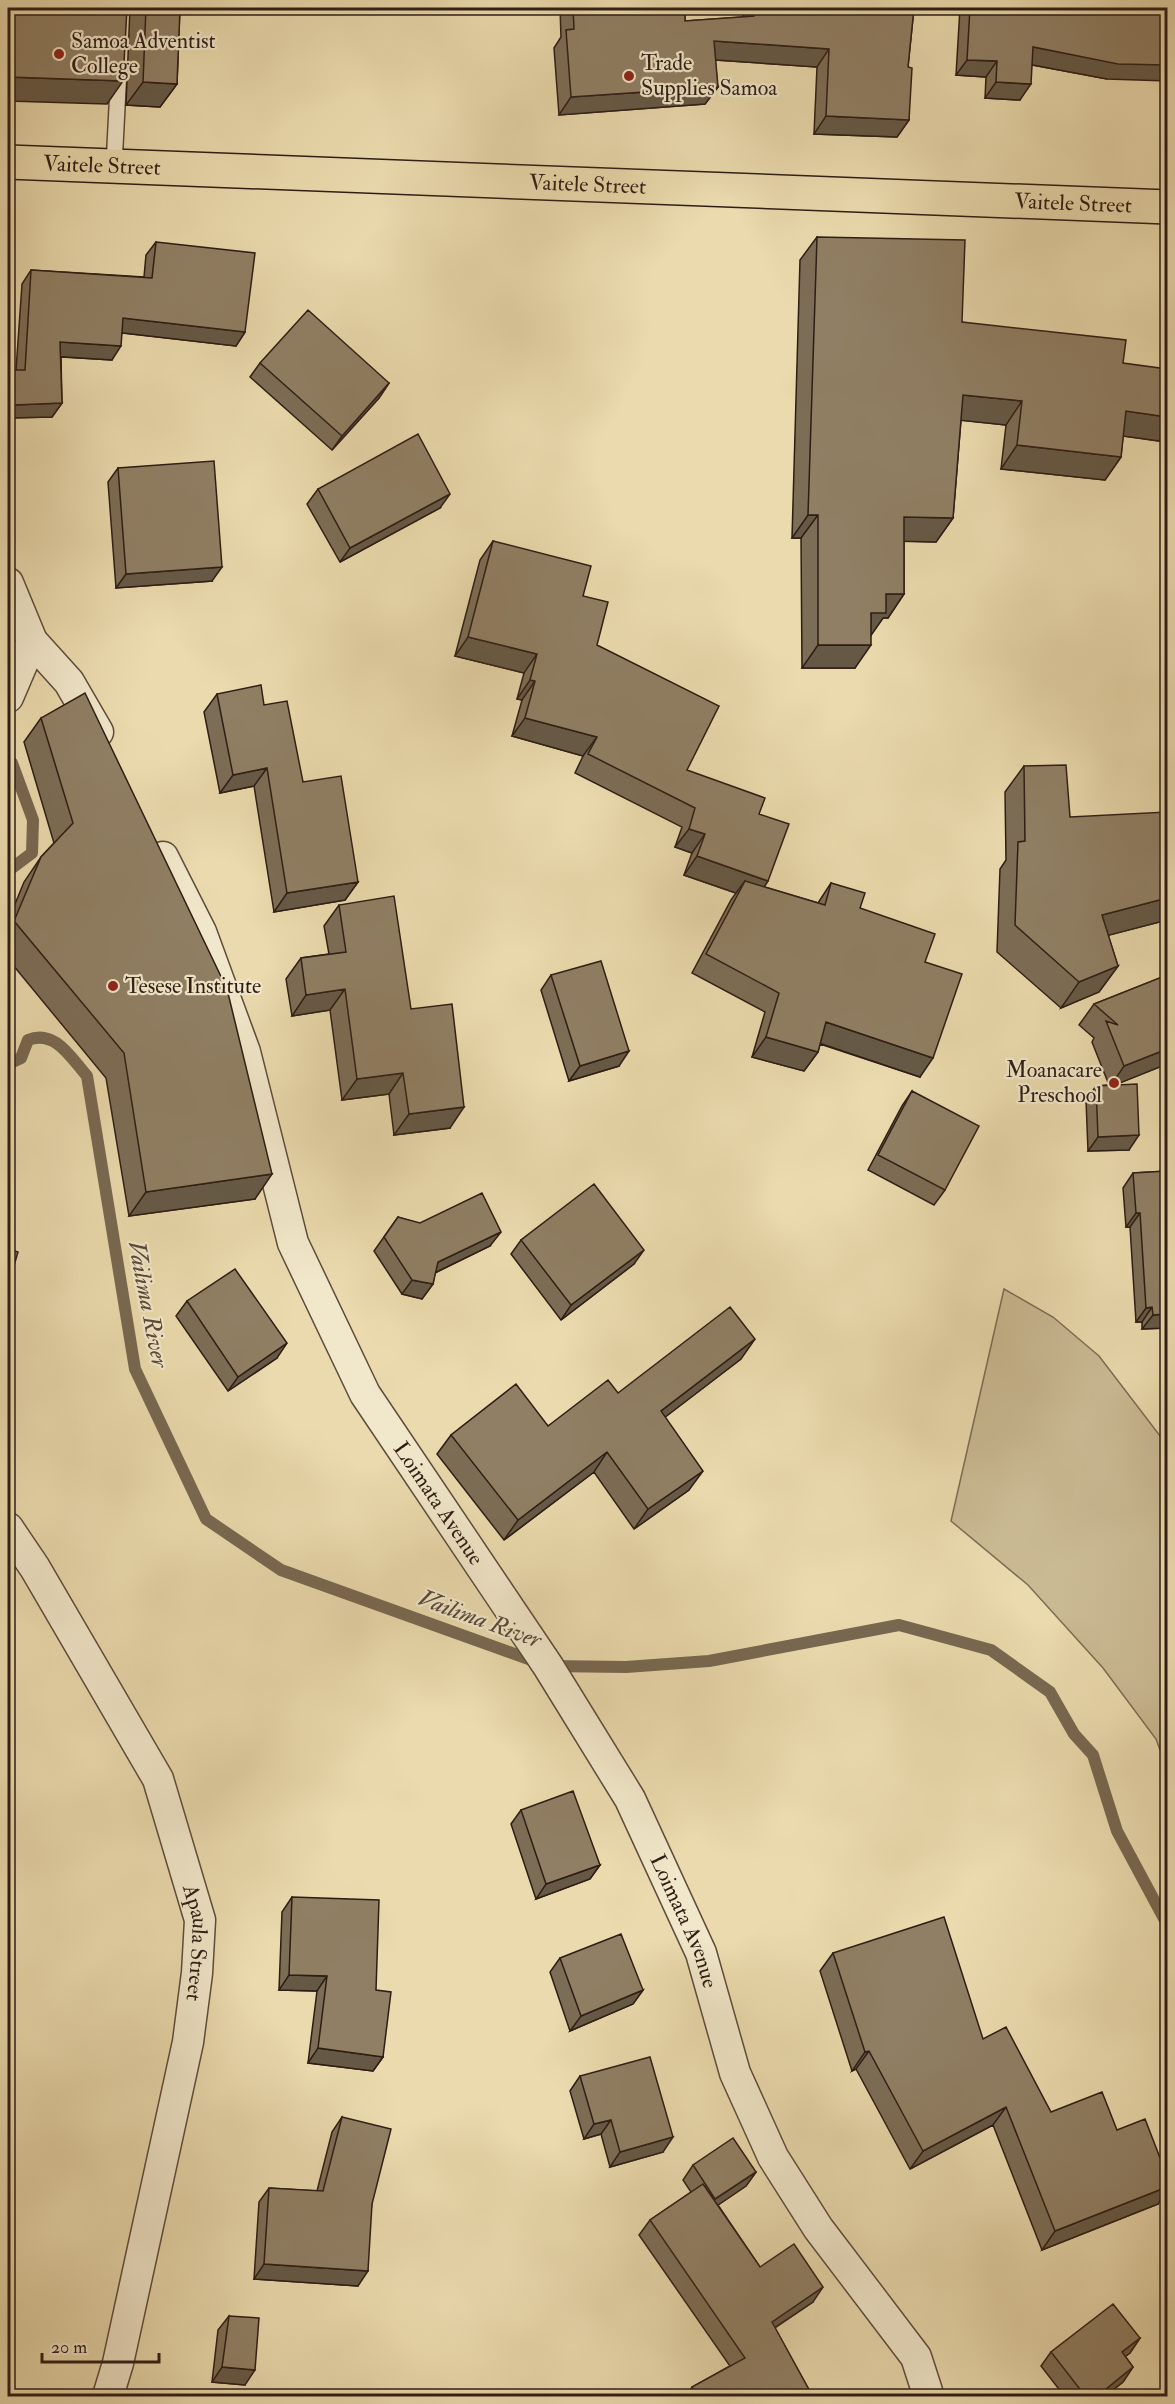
<svg xmlns="http://www.w3.org/2000/svg" width="1175" height="2404" viewBox="0 0 1175 2404" font-family="'IM FELL Double Pica',serif">
<style>
.green{fill:#caba93;stroke:#7c6c54;stroke-width:1.5}
.lines{fill:none;stroke-linecap:round;stroke-linejoin:round}
.stream{stroke:#786851;stroke-width:12}
.service-casing{stroke:#5d4c3b;stroke-width:18}
.minor-casing{stroke:#5d4c3b;stroke-width:33}
.primary-casing{stroke:#2e1d15;stroke-width:36}
.service{stroke:#f1e7ca;stroke-width:15}
.minor{stroke:#f1e7ca;stroke-width:30}
.primary{stroke:#eadaad;stroke-width:33}
.wall{fill:#7c6d56;stroke:#2e1d15;stroke-width:1.5}
.shaded-wall{fill:#655946;stroke:#2e1d15;stroke-width:1.5}
.building{fill:#907f64;stroke:#2e1d15;stroke-width:1.5}
.poi-dot{fill:#8f2418;stroke:#f1e7ca;stroke-width:2}
.labels{text-anchor:middle;dominant-baseline:central;stroke-width:4.5;stroke-linejoin:round;paint-order:stroke}
.poi-label{font-size:22px;fill:#2e1d15;stroke:#f1e7ca;text-anchor:start}
.street-label{font-size:22px;fill:#2e1d15;stroke:#f1e7ca}
.water-label{font-size:24px;font-style:italic;fill:#594938;stroke:#f1e7ca}
</style>
<rect width="100%" height="100%" fill="#eadaad"/>
<filter id="stains"><feTurbulence type="fractalNoise" baseFrequency=".00333" numOctaves="4"/><feColorMatrix values="0 0 0 0 .2 0 0 0 0 .09 0 0 0 0 .02 0 0 0 .5 -.17"/></filter>
<radialGradient id="worn" r=".72"><stop offset=".6" stop-color="#630" stop-opacity="0"/><stop offset="1" stop-color="#630" stop-opacity=".3"/></radialGradient>
<path class="green" d="M1004 1289 1053 1317 1099 1356 1167 1445V1769L1156 1739 1103 1668 1028 1585 951 1521Z"/>
<g class="lines">
<path class="stream" d="M8 759 12 763 33 820 32 853 8 871
M8 1064 21 1058 28 1040C55 1029 71 1058 87 1076L135 1369 206 1519 281 1570 548 1666 626 1667 709 1661 899 1625 991 1650 1050 1692 1074 1734 1093 1755 1117 1831 1168 1926"/>
<defs>
<path id="service" d="M114 165 119 69"/>
<g id="minor">
<path d="M8 583 32 641 69 682 98 732"/>
<path d="M8 697 32 641"/>
<path id="s1" d="M163 857 201 932 245 1052 293 1243 365 1394 548 1666 630 1799 701 1953 735 2073 773 2157 818 2228 916 2357 927 2391 925 2396"/>
<path id="s2" d="M8 1528 35 1568 158 1779 200 1920 197 1973 188 2042 118 2363 108 2396"/>
</g>
<g id="primary">
<path id="s3" d="M8 162 1168 207"/>
</g>
</defs>
<use href="#service" class="service-casing"/>
<use href="#minor" class="minor-casing"/>
<use href="#primary" class="primary-casing"/>
<use href="#service" class="service"/>
<use href="#minor" class="minor"/>
<use href="#primary" class="primary"/>
</g>
<path class="wall" d="M130 8H180L177 84 160 107 126 105Z
M560 8H685V21L743 17V8H914L908 67 909 120 897 137 814 134 817 67 715 60 718 87 705 104 559 115 554 48 561 37Z
M960 8H1167L1107 79 1032 65 1020 100 985 98 986 77 956 75Z
M817 237 962 322 1123 363 1159 441 1123 436 1121 457 1105 480 1001 469 1006 425 961 420 953 518 936 542 904 541V594L888 618H883L871 634 855 668H802L801 538H792L800 260Z
M156 242 245 332 236 346 122 333 112 360 61 357 62 403 52 417 8 418V378L13 370H16L22 284 31 270 144 277 146 255Z
M260 363 389 383 379 398 332 450 250 377Z
M118 468 212 581 116 588 108 482Z
M318 489 440 508 340 562 307 504Z
M493 541 583 596 597 645 687 770 759 814 768 881 764 887 818 903 831 883 860 908 925 962 920 1077 820 1044 818 1052 804 1071 752 1057 765 1012 692 973 731 900 736 893 684 875 692 853 675 847 682 827 575 773 583 756 512 736 522 700 517 699 524 673 455 656 480 560Z
M217 694 264 705 303 782 358 882 345 900 274 912 254 786 220 793 204 712Z
M41 718 255 1199 129 1216 106 1078 8 959V921L24 882 41 857 54 843 24 742Z
M1024 766 1070 817 1167 920 1108 935 1118 966 1099 992 1061 1008 997 952 1000 869 1006 860 1005 792Z
M339 905 411 1009 450 1128 394 1135 389 1094 342 1100 330 1010 292 1016 286 979 301 958 329 954 324 926Z
M551 975 619 1066 569 1081 541 990Z
M1167 975V1064L1114 1085 1129 1150 1088 1151 1086 1100 1096 1086 1109 1085 1092 1042 1094 1038 1079 1025 1094 1004Z
M912 1091 945 1190 934 1205 868 1170 902 1106Z
M1167 1171V1328L1142 1329V1322H1136L1130 1227H1126L1123 1188 1133 1173Z
M398 1217 490 1246 435 1273 433 1284 422 1299 402 1294 374 1251Z
M521 1240 634 1264 561 1320 511 1254Z
M187 1301 277 1358 228 1391 176 1316Z
M741 1359 665 1417 689 1490 634 1529 594 1472 504 1540 437 1454 451 1435 548 1426 618 1393Z
M521 1810 600 1865 590 1879 536 1899 511 1824Z
M292 1897 376 1990 383 2057 373 2071 308 2063 317 1991 279 1990 282 1912Z
M833 1953 983 2039 1051 2112 1117 2130 1158 2204 1042 2250 993 2125 910 2169 856 2069 852 2071 820 1971Z
M560 1958 643 1990 633 2004 570 2031 550 1972Z
M580 2076 663 2152 610 2167 601 2134 584 2139 570 2091Z
M342 2117 372 2204 358 2286 254 2279 259 2202 269 2188 317 2191 332 2132Z
M693 2165 756 2172 746 2186 718 2205 760 2267 813 2302 775 2328 813 2397H685L692 2387 730 2366 639 2235 650 2220 691 2192 683 2180Z
M229 2316 245 2385 212 2382 218 2330Z
M1140 2338 1130 2353 1125 2356 1133 2367 1123 2382 1104 2397H1065L1041 2366 1051 2352Z"/>
<path class="shaded-wall" d="M714 41 829 49 817 67 701 59Z
M1033 47 1167 65V81L1107 79 1022 63Z
M967 60 997 61 986 77 956 75Z
M8 77 123 81 107 104 8 101Z
M143 82 177 84 160 107 126 105Z
M996 82 1031 84 1020 100 985 98Z
M718 87 705 104 559 115 571 97Z
M826 116 909 120 897 137 814 134Z
M123 318 245 332 236 346 114 332Z
M60 342 121 346 112 360 50 356Z
M389 383 379 398 332 450 342 436Z
M963 395 1022 401 1006 425 947 419Z
M62 403 52 417 8 418V414L14 405Z
M1126 411 1167 417V430L1159 441 1109 434Z
M1017 445 1121 457 1105 480 1001 469Z
M450 494 440 508 340 562 350 548Z
M808 515H818L801 538H792Z
M904 517 953 518 936 542 887 541Z
M222 567 212 581 116 588 126 574Z
M886 594H904L888 618H883L870 637 871 613Z
M468 637 537 654 524 673 455 656Z
M818 645H871L855 668H802Z
M530 680 535 681 522 700 517 699Z
M525 718 597 737 583 756 512 736Z
M267 768 254 786 220 793 233 775Z
M689 829 705 834 692 853 675 847Z
M697 856 768 881 755 900 745 881 736 893 684 875Z
M358 882 345 900 274 912 287 893Z
M1167 898V920L1083 942 1102 915Z
M1118 966 1099 992 1061 1008 1079 982Z
M345 989 330 1010 292 1016 306 995Z
M826 1022 933 1058 920 1077 813 1041Z
M766 1037 818 1052 804 1071 752 1057Z
M1167 1049V1064L1110 1087 1124 1066Z
M629 1051 619 1066 569 1081 580 1066Z
M403 1073 389 1094 342 1100 357 1079Z
M464 1107 450 1128 394 1135 409 1114Z
M1139 1135 1129 1150 1088 1151 1098 1137Z
M272 1174 255 1199 129 1216 146 1192Z
M1136 1213H1140L1130 1227H1126Z
M501 1232 490 1246 428 1276 438 1262Z
M644 1250 634 1264 561 1320 571 1305Z
M412 1280 433 1284 422 1299 402 1294Z
M1152 1307 1142 1322H1136L1146 1308Z
M1167 1314V1328L1142 1329 1153 1315Z
M755 1339 741 1359 647 1431 661 1411Z
M287 1343 277 1358 228 1391 238 1377Z
M607 1452 594 1472 504 1540 518 1520Z
M703 1471 689 1490 634 1529 648 1509Z
M600 1865 590 1879 536 1899 546 1884Z
M289 1975 327 1976 317 1991 279 1990Z
M643 1990 633 2004 570 2031 581 2016Z
M318 2048 383 2057 373 2071 308 2063Z
M869 2051 856 2069 852 2071 865 2052Z
M1006 2107 993 2125 910 2169 923 2151Z
M611 2120 601 2134 584 2139 594 2124Z
M673 2137 663 2152 610 2167 620 2152Z
M756 2172 746 2186 705 2214 715 2199Z
M1167 2187V2191L1158 2204 1042 2250 1055 2231Z
M264 2264 368 2271 358 2286 254 2279Z
M823 2287 813 2302 762 2336 772 2322Z
M1140 2338 1130 2353 1112 2367 1122 2352Z
M222 2367 255 2370 245 2385 212 2382Z
M1133 2367 1123 2382 1104 2397H1096Z"/>
<path class="building" d="M8 8H127L123 81 8 77Z
M146 8H180L177 84 143 82Z
M573 8H685V21L754 16 755 8H914L908 67 912 68 909 120 826 116 829 49 714 41 718 87 571 97 566 30 574 29Z
M970 8H1167V65L1118 64 1033 47 1031 84 996 82 997 61 967 60Z
M817 237 965 240 962 322 1126 340 1123 363 1167 369V417L1126 411 1121 457 1017 445 1022 401 963 395 953 518 904 517V594H886V613H871V645H818V515H808Z
M156 242 255 253 245 332 123 318 121 346 60 342 62 403 14 405 13 370H25L31 270 152 278Z
M308 310 389 383 342 436 260 363Z
M418 434 450 494 350 548 318 489Z
M214 461 222 567 126 574 118 468Z
M493 541 591 566 583 596 608 602 597 645 719 706 687 770 765 798 759 814 789 824 768 881 697 856 705 834 689 829 695 808 588 754 597 737 525 718 535 681 530 680 537 654 468 637Z
M261 685 264 705 287 701 303 782 341 776 358 882 287 893 267 768 233 775 217 694Z
M85 693 227 989 272 1174 146 1192 124 1053 14 921 41 857 73 823 41 718Z
M1066 765 1070 817 1167 812V898L1102 915 1118 966 1079 982 1015 925 1018 842 1025 841 1024 766Z
M745 881 825 905 831 883 865 893 860 908 935 934 925 962 962 974 933 1058 826 1022 818 1052 766 1037 779 993 706 954Z
M394 896 411 1009 452 1004 464 1107 409 1114 403 1073 357 1079 345 989 306 995 301 958 346 952 339 905Z
M601 961 629 1051 580 1066 551 975Z
M1167 975V1049L1124 1066 1106 1021 1118 1025 1094 1004Z
M1137 1084 1139 1135 1098 1137 1096 1086Z
M912 1091 979 1126 945 1190 878 1155Z
M1167 1171V1314L1153 1315 1152 1307 1146 1308 1140 1213H1136L1133 1173Z
M594 1184 644 1250 571 1305 521 1240Z
M482 1193 501 1232 438 1262 433 1284 412 1280 384 1237 398 1217 420 1223Z
M8 1249 18 1252 8 1286Z
M235 1269 287 1343 238 1377 187 1301Z
M730 1307 755 1339 661 1411 703 1471 648 1509 607 1452 518 1520 451 1435 516 1384 548 1426 608 1380 618 1393Z
M573 1791 600 1865 546 1884 521 1810Z
M292 1897 379 1900 376 1990 391 1992 383 2057 318 2048 327 1976 289 1975Z
M944 1917 983 2039 1006 2027 1051 2112 1102 2092 1117 2130 1145 2119 1167 2176V2187L1055 2231 1006 2107 923 2151 869 2051 865 2052 833 1953Z
M621 1934 643 1990 581 2016 560 1958Z
M650 2057 673 2137 620 2152 611 2120 594 2124 580 2076Z
M342 2117 391 2129 372 2204 368 2271 264 2264 269 2188 323 2191Z
M733 2138 756 2172 715 2199 693 2165Z
M703 2184 760 2267 794 2244 823 2287 772 2322 813 2397H697L692 2387 745 2358 650 2220Z
M1113 2304 1140 2338 1122 2352 1133 2367 1096 2397H1086L1051 2352Z
M229 2316 259 2318 255 2370 222 2367Z"/>
<g class="poi-dot">
<circle cx="59" cy="54" r="6"/>
<circle cx="629" cy="76" r="6"/>
<circle cx="113" cy="986" r="6"/>
<circle cx="1114" cy="1083" r="6"/>
</g>
<g class="labels">
<g class="poi-label">
<text x="71" y="41">Samoa Adventist<tspan x="71" dy="25">College</tspan></text>
<text x="641" y="63">Trade<tspan x="641" dy="25">Supplies Samoa</tspan></text>
<text x="125" y="986">Tesese Institute</text>
<text x="1102" y="1070" text-anchor="end">Moanacare<tspan x="1102" dy="25">Preschool</tspan></text>
</g>
<g class="street-label">
<text stroke="none"><textPath href="#s3" startOffset="94">Vaitele Street</textPath></text>
<text stroke="none"><textPath href="#s3" startOffset="580">Vaitele Street</textPath></text>
<text stroke="none"><textPath href="#s3" startOffset="1066">Vaitele Street</textPath></text>
<text stroke="none"><textPath href="#s1" startOffset="708">Loimata Avenue</textPath></text>
<text stroke="none"><textPath href="#s1" startOffset="1194">Loimata Avenue</textPath></text>
<text stroke="none"><textPath href="#s2" startOffset="462">Apaula Street</textPath></text>
</g>
<g class="water-label">
<text transform="translate(148 1304) rotate(79)">Vailima River</text>
<text transform="translate(480 1619) rotate(20)">Vailima River</text>
</g>
</g>
<rect width="1175" height="2404" fill="none" stroke="#eadaad" stroke-width="30"/>
<rect x="9" y="9" width="1157" height="2386" fill="none" stroke="#2e1d15" stroke-width="3"/>
<rect x="15" y="15" width="1145" height="2374" fill="none" stroke="#2e1d15" stroke-width="1.5"/>
<path d="M42 2353v9h117v-9" fill="none" stroke="#2e1d15" stroke-width="3"/>
<text x="51" y="2353" font-size="18" fill="#2e1d15" stroke="#f1e7ca" stroke-width="4.5" paint-order="stroke">20 m</text>
<rect width="100%" height="100%" filter="url(#stains)"/>
<rect width="100%" height="100%" fill="url(#worn)"/>
</svg>
